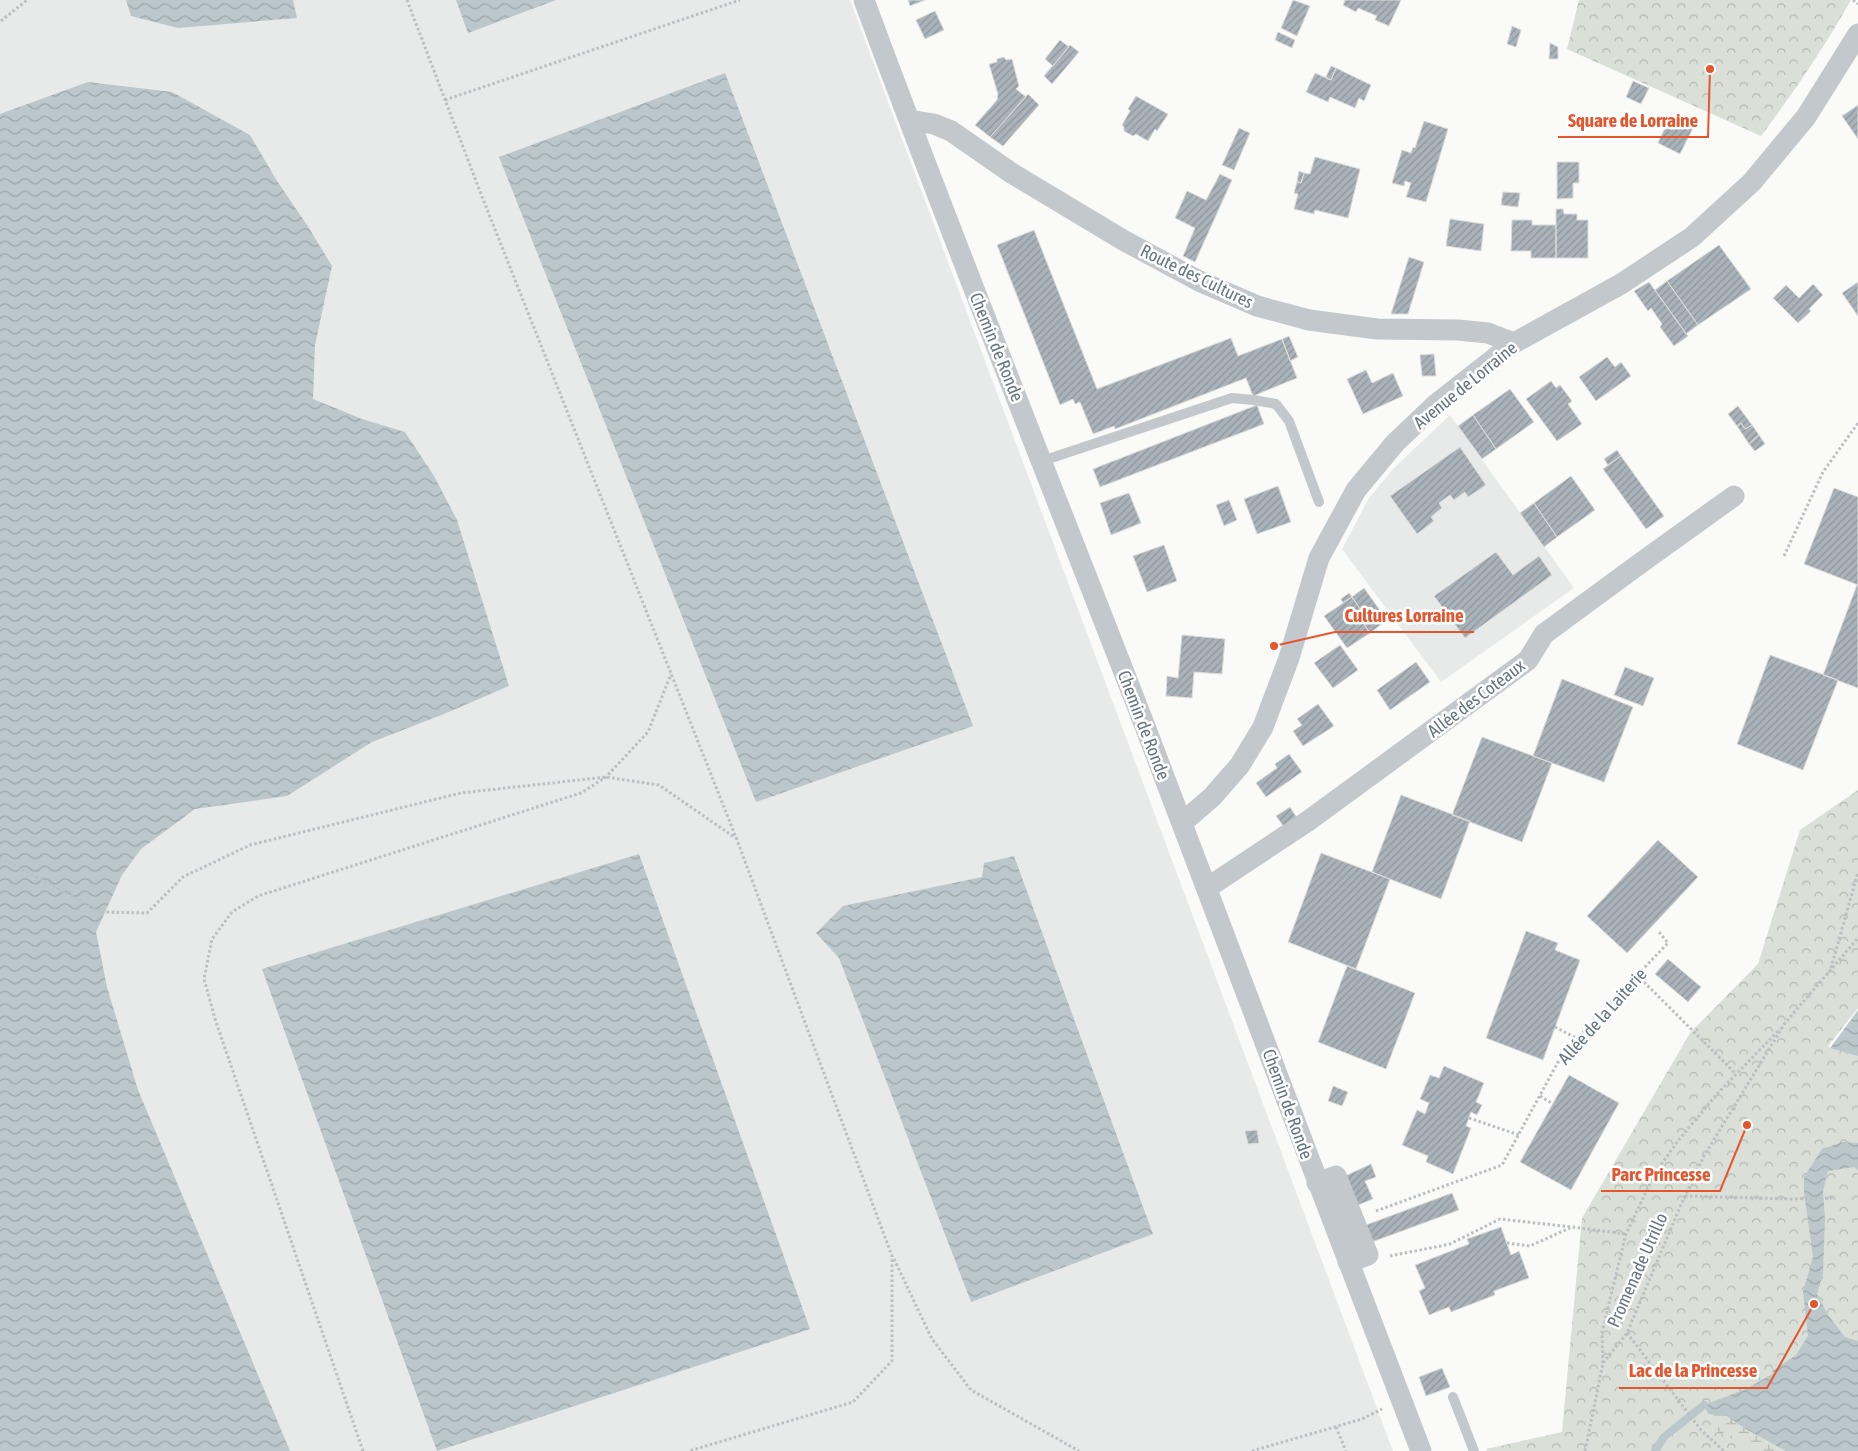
<svg xmlns="http://www.w3.org/2000/svg" width="1858" height="1451" viewBox="0 0 1858 1451" font-family="'Asap Condensed',sans-serif">
<style>
.built{fill:#e8e9e9}
.forest{fill:url(#forest-crowns)}
.wetland{fill:url(#wetland-marsh)}
.water{fill:url(#water-waves)}
.pier{fill:#fafaf8}
.lines{fill:none;stroke-linecap:round;stroke-linejoin:round}
.stream{stroke:#bbc7cb;stroke-width:8}
.building{fill:url(#building-hatch);stroke:#dcdcda}
.path{stroke:#bbbfc2;stroke-width:3;stroke-dasharray:2.5 2.5;stroke-linecap:butt}
.service{stroke:#c3c8cc;stroke-width:10}
.minor{stroke:#c3c8cc;stroke-width:21}
.labels{text-anchor:middle;dominant-baseline:central;stroke-width:5;stroke-linejoin:round;paint-order:stroke}
.street-label{font-size:18px;fill:#657683;stroke:#fff}
.leader{fill:none;stroke:#e4572e;stroke-width:2}
.callout-dot{fill:#e4572e;stroke:#fff;stroke-width:2}
.callout-label{font-size:19px;text-anchor:middle;font-weight:bold;fill:#e4572e;stroke:#fff;stroke-width:5;stroke-linejoin:round;paint-order:stroke}
</style>
<defs>
<pattern id="forest-crowns" width="20" height="18" patternUnits="userSpaceOnUse" patternTransform="scale(1.25)"><rect width="20" height="18" fill="#dadfd7"/><path d="M2 6a3 3 0 1 1 6 0M12 15a3 3 0 1 1 6 0" fill="none" stroke="#b4b9b4"/></pattern>
<pattern id="wetland-marsh" width="20" height="14" patternUnits="userSpaceOnUse" patternTransform="scale(1.25)"><rect width="20" height="14" fill="#dadfd7"/><path d="M1 5h8M5 5V1M11 12h8M15 12V8" fill="none" stroke="#b4b9b4"/></pattern>
<pattern id="water-waves" width="16" height="10" patternUnits="userSpaceOnUse" patternTransform="scale(1.25)"><rect width="16" height="10" fill="#bbc7cb"/><path d="M0 5q4-4 8 0t8 0" fill="none" stroke="#9ca6aa"/></pattern>
<pattern id="building-hatch" width="6" height="6" patternUnits="userSpaceOnUse" patternTransform="scale(1.25)"><rect width="6" height="6" fill="#aab3b9"/><path d="M-1 1l2-2M0 6l6-6M5 7l2-2" fill="none" stroke="#8e969c"/></pattern>
</defs>
<rect width="100%" height="100%" fill="#fafaf8"/>
<path class="built" d="M0 0H850L1393 1451H0Z
M1450 415 1574 588 1441 682 1342 549 1369 498 1393 469Z"/>
<path class="forest" d="M1579 0H1851C1823 49 1795 91 1761 136L1567 49Z
M1858 790V1451H1487L1486 1449 1562 1432 1582 1218 1690 1033 1758 964 1800 830Z"/>
<path class="wetland" d="M1708 1414 1727 1415 1744 1428 1786 1451H1755L1712 1428Z"/>
<path class="water" d="M126 0H293L297 18 178 28 131 16Z
M456 0H556L468 33Z
M725 73 973 726 756 802 499 157Z
M88 82 172 92 250 135 277 181 307 225 332 266 315 345 313 399 362 419 405 432 434 476 457 520 509 686 444 714 372 742 287 796 195 809 141 849 122 875 96 932 107 987 138 1090 290 1451H0V114Z
M639 854 810 1329 437 1451 262 969Z
M1014 856 1153 1234 971 1302 839 958 816 933 843 906 982 877 984 863Z
M1858 1010V1056L1830 1048Z
M1843 1142 1858 1143V1170L1854 1167 1828 1171 1823 1191 1825 1219 1823 1274 1817 1294 1828 1315 1845 1337 1858 1341V1451H1786L1744 1428 1727 1416 1708 1414 1704 1405 1746 1389 1774 1373 1772 1371 1796 1355 1808 1336 1803 1292 1813 1257 1804 1192V1177L1822 1149Z"/>
<path class="pier" d="M1858 1008V1010L1830 1048 1828 1046Z"/>
<g class="lines">
<path class="stream" d="M1655 1451 1664 1437 1704 1405"/>
</g>
<path class="building" d="M908 0H925L910 6Z
M1293 0 1310 6 1297 36 1281 28Z
M1345 0H1401L1389 26 1375 20 1377 16 1358 8 1356 12 1343 5Z
M935 11 944 30 925 39 916 20Z
M1512 26 1521 30 1516 47 1507 44Z
M1278 32 1295 40 1292 48 1275 40Z
M1060 40 1069 47 1053 66 1045 59Z
M1550 43 1558 47V59H1549Z
M1070 45 1079 52 1052 84 1044 76Z
M1004 57 1006 60 1012 59 1019 86 1016 89 1026 97 990 137 975 125 997 100 998 94 989 64 997 62V59Z
M1331 66 1336 68 1331 80 1326 77Z
M1336 68 1371 85 1364 101 1359 98 1355 108 1330 97 1328 102 1306 92 1315 73 1331 80Z
M1633 81 1649 88 1641 104 1626 97Z
M1028 94 1039 105 1003 146 990 137Z
M1136 96 1168 114 1157 131 1155 129 1148 141 1136 134 1133 136 1124 131V127L1122 125 1130 111 1128 109Z
M1858 105V139L1842 116Z
M1670 117 1693 128 1680 154 1658 143Z
M1424 121 1448 129 1426 202 1406 197 1411 183 1405 181 1404 186 1392 183 1402 150 1411 153 1413 147 1415 148Z
M1239 128 1250 133 1234 170 1222 165Z
M1315 157 1360 169 1348 218 1315 210 1314 214 1294 209 1298 194 1294 193 1297 182 1301 183 1304 173 1310 174Z
M1557 162H1579V183H1573V198L1557 199Z
M1299 171 1304 173 1301 183 1297 182Z
M1220 174 1232 180 1195 262 1183 256 1195 228 1175 218 1187 191 1206 200Z
M1503 192 1520 193 1518 207 1501 205Z
M1556 209H1563L1564 214H1577V220H1588V258H1556Z
M1450 219 1484 224 1481 251 1446 246Z
M1512 220H1532V225H1556V258H1531V251H1511Z
M1034 230 1097 389 1231 338 1238 356 1282 339 1297 378 1253 396 1246 378 1115 429 1114 426 1093 434 1080 402 1075 404 1073 399 1060 405 997 245Z
M1719 245 1751 289 1698 325 1667 281Z
M1409 257 1424 262 1408 314H1391Z
M1667 281 1698 325 1686 334 1655 290Z
M1649 282 1688 336 1674 346 1660 327 1662 324 1651 308 1648 311 1634 291Z
M1858 282V316L1842 293Z
M1813 284 1823 295 1809 309 1811 311 1798 323 1773 298 1786 285 1799 298Z
M1289 336 1298 357 1290 361 1282 339Z
M1434 354 1436 376H1422L1420 355Z
M1607 357 1615 367 1621 362 1631 376 1596 401 1579 377Z
M1366 370 1372 383 1393 373 1403 396 1363 414 1347 379Z
M1551 381 1556 388 1560 385 1572 401 1568 404 1582 424 1557 441 1526 399Z
M1510 389 1534 422 1496 449 1473 415Z
M1257 405 1264 424 1100 487 1093 469Z
M1738 406 1752 425 1745 429 1741 423 1737 426 1728 414Z
M1473 415 1496 449 1482 459 1458 426Z
M1741 423 1745 429 1752 425 1759 435 1749 444 1737 426Z
M1759 435 1765 444 1755 451 1749 444Z
M1460 447 1486 485 1468 497 1465 492 1454 500 1450 495 1439 503 1442 508 1431 517 1434 521 1417 534 1390 496Z
M1617 450 1621 456 1608 465 1604 459Z
M1621 456 1664 516 1646 529 1603 469Z
M1571 476 1595 510 1557 537 1534 503Z
M1278 486 1291 522 1257 534 1244 499Z
M1834 488 1858 497V585L1804 564Z
M1129 493 1141 523 1111 535 1100 503Z
M1229 500 1237 520 1224 526 1216 505Z
M1534 503 1557 537 1544 547 1520 513Z
M1164 545 1177 581 1147 592 1133 556Z
M1496 552 1513 575 1539 556 1552 575 1465 638 1434 596Z
M1857 585H1858V688L1823 675Z
M1364 588 1387 620 1370 633 1359 617 1363 613 1352 597Z
M1349 593 1352 597 1343 603 1341 599Z
M1352 597 1363 613 1359 617 1370 633 1347 648 1324 616Z
M1182 635 1225 639 1222 674 1194 672 1192 698 1166 696 1167 676 1178 678Z
M1340 645 1358 670 1333 688 1314 663Z
M1770 655 1838 680 1803 770 1737 744Z
M1416 662 1430 682 1390 710 1377 690Z
M1625 667 1654 678 1643 706 1614 695Z
M1562 679 1633 707 1604 782 1533 756Z
M1318 704 1334 726 1303 746 1293 731 1302 725 1297 719Z
M1482 737 1552 763 1522 842 1452 815Z
M1289 754 1302 772 1266 797 1256 783 1277 768 1275 764Z
M1401 795 1470 821 1441 899 1372 872Z
M1290 807 1297 818 1284 827 1276 816Z
M1658 840 1698 877 1627 953 1587 916Z
M1321 853 1390 879 1356 969 1288 942Z
M1526 931 1558 943 1555 950 1580 960 1543 1060 1486 1038Z
M1668 959 1701 987 1688 1002 1655 974Z
M1347 966 1415 993 1386 1069 1318 1042Z
M1444 1066 1484 1083 1476 1102 1482 1105 1477 1115 1471 1112 1466 1126 1471 1128 1453 1174 1426 1162 1428 1156 1402 1145 1417 1110 1425 1114 1429 1103 1420 1099 1430 1075 1439 1078Z
M1569 1075 1619 1103 1571 1190 1520 1162Z
M1333 1086 1348 1092 1342 1106 1328 1101Z
M1257 1130 1259 1143 1248 1144 1245 1131Z
M1371 1164 1376 1177 1365 1181 1373 1199 1358 1205 1345 1176Z
M1452 1193 1459 1210 1372 1242 1366 1225Z
M1501 1227 1511 1255 1519 1251 1529 1278 1494 1291 1495 1295 1451 1312 1449 1307 1429 1315 1419 1291 1425 1288 1415 1265 1469 1244 1467 1239Z
M1442 1368 1450 1387 1426 1396 1419 1377Z"/>
<g class="lines">
<path class="path" d="M407 0 481 194 737 840 892 1256V1361L853 1402 689 1451
M1853 0 1858 4
M1 21 27 0
M445 100 740 0
M1784 556 1823 472 1858 423
M0 858 102 912 147 913 183 877 250 845 461 793 606 777 659 785 737 839
M1831 968 1858 872
M1637 975 1736 1074
M1555 1027 1578 1039
M1540 1096 1553 1104
M1469 1118 1519 1135
M1685 1196 1792 1199 1833 1198
M1376 1211 1502 1165 1558 1062 1591 1023 1668 943 1658 931
M1507 1243 1530 1246 1572 1227 1626 1234
M1390 1256 1450 1244 1500 1219 1572 1227
M894 1259 932 1339 971 1390 1079 1451
M1627 1333 1701 1430 1724 1451
M1603 1363 1602 1332 1626 1234 1655 1173 1678 1141 1717 1094 1780 1029
M1336 1427 1346 1451
M363 1451 216 1022 204 979 212 939 232 912 258 896 581 793 606 777 648 732 671 674
M1252 1451 1362 1419 1382 1409
M1585 1451 1603 1363 1627 1333 1680 1207 1704 1156 1785 1023 1858 938"/>
<path class="service" d="M1042 461 1232 398 1254 400 1276 404 1289 421 1319 502
M1453 1397 1474 1451"/>
<path class="minor" d="M864 0C954 244 1052 486 1146 729 1238 969 1328 1211 1421 1451
M909 120 934 124 951 131 1013 174 1123 240 1199 281 1257 306 1309 320 1377 329 1458 330 1488 333 1514 343
M1182 823 1212 797 1240 765 1263 727 1289 658 1319 558 1356 490 1395 443 1435 405 1514 343 1621 284 1692 237 1752 182 1806 117 1858 34
M1207 888 1308 821 1528 660 1544 634 1642 562 1734 496
M1317 1183 1336 1176 1368 1255 1348 1262"/>
</g>
<g class="labels">
<g class="street-label">
<text transform="translate(1197 276) rotate(26)">Route des Cultures</text>
<text transform="translate(997 347) rotate(68)">Chemin de Ronde</text>
<text transform="translate(1465 385) rotate(-39)">Avenue de Lorraine</text>
<text transform="translate(1476 698) rotate(-37)">Allée des Coteaux</text>
<text transform="translate(1144 725) rotate(69)">Chemin de Ronde</text>
<text transform="translate(1602 1016) rotate(-48)">Allée de la Laiterie</text>
<text transform="translate(1288 1104) rotate(70)">Chemin de Ronde</text>
<text transform="translate(1637 1270) rotate(-66)">Promenade Utrillo</text>
</g>
</g>
<path class="leader" d="M1710 69L1708 137H1558M1274 646L1335 632H1474M1747 1125L1720 1191H1601M1814 1304L1767 1388H1619"/>
<g class="callout-dot">
<circle cx="1710" cy="69" r="5"/>
<circle cx="1274" cy="646" r="5"/>
<circle cx="1747" cy="1125" r="5"/>
<circle cx="1814" cy="1304" r="5"/>
</g>
<g class="callout-label">
<text x="1633" y="127">Square de Lorraine</text>
<text x="1404" y="622">Cultures Lorraine</text>
<text x="1661" y="1181">Parc Princesse</text>
<text x="1693" y="1377">Lac de la Princesse</text>
</g>
</svg>
